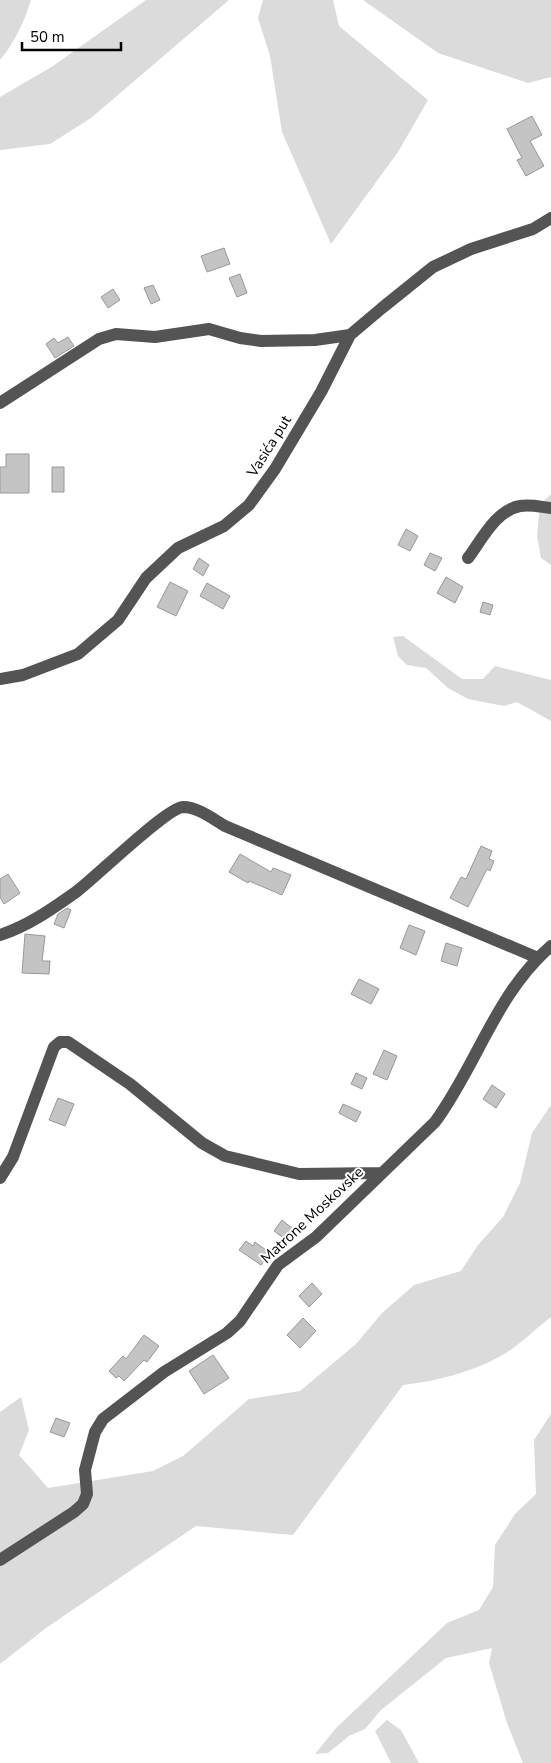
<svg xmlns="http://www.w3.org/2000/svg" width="551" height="1763" viewBox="0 0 551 1763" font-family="'Nunito Sans',sans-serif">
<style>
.green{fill:#dbdbdb}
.building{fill:#c4c4c4;stroke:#989898}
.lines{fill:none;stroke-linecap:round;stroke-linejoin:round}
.minor{stroke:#545454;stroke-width:12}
.labels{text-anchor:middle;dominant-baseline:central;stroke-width:4;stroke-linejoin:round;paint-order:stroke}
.street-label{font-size:15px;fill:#000;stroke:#fff}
</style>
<rect width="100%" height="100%" fill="#fff"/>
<path class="green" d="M0 0H31C24 22 15 42 0 60Z
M146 0H229L91 118 50 144 0 150V97L53 66Z
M263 0H333L339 26 428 100 398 152 331 244 282 132 270 56 258 18Z
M363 0H551V77L528 83 438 53Z
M551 494V565L541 558 537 536 540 505Z
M403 636 462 679H483L495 666 551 680V721L517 702 504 706 468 699 448 688 426 668 407 665 398 656 393 637Z
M551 1105V1317C534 1330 518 1347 499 1357 469 1373 437 1381 403 1385L293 1535 196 1526 46 1628 0 1664V1412L21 1397 29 1430 19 1455 48 1488 153 1471 183 1456 249 1399 300 1391 356 1344 382 1313 414 1285 461 1271 478 1245 503 1217 520 1183 532 1133Z
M551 1414V1763H523L507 1723 489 1663 492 1648 446 1658 381 1710 365 1729 349 1736 328 1753 315 1754 336 1728 447 1623 479 1610 493 1587 495 1545 515 1514 536 1494 534 1440Z
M387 1720 401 1730 419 1763H391L375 1731Z"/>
<path class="building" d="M532 116 542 135 530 141 544 166 526 176 517 160 522 158 507 129Z
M224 248 230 264 207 272 201 256Z
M240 274 247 293 237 297 229 278Z
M153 285 160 300 151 304 144 288Z
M113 289 120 300 108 308 101 297Z
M68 337 74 346 55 358 46 344 54 338 58 343Z
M6 454H29V493H0V467H6Z
M52 467H64V492H52Z
M406 529 418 536 410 551 398 545Z
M430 553 442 558 435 571 424 565Z
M199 558 209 565 203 576 193 569Z
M446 577 463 587 455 603 437 593Z
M170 582 188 591 176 616 157 607Z
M207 583 230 596 223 609 200 596Z
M483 602 493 605 490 615 480 612Z
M481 846 492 851 489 859 494 861 490 871 487 869 468 907 450 898 461 877 466 879Z
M240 854 271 872 273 868 291 875 282 895 249 881 248 883 229 872Z
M8 874 20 893 4 904 0 897V879Z
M67 908 71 910 64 928 54 924 58 914Z
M409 925 425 931 416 955 400 948Z
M25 934 45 936 42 961H50L49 974 22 973Z
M446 943 462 948 457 966 441 961Z
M359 979 379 989 371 1004 351 994Z
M384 1050 397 1056 387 1080 373 1074Z
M356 1073 367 1078 362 1089 351 1084Z
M492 1085 505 1094 496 1108 483 1099Z
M58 1098 74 1104 65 1126 49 1120Z
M343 1104 361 1112 356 1122 339 1113Z
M282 1220 293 1229 285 1239 274 1231Z
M246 1241 253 1246 255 1242 270 1253 261 1265 239 1250Z
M312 1283 322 1294 309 1307 299 1296Z
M303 1318 316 1331 300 1348 287 1335Z
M144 1335 159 1346 147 1362 144 1360 124 1381 119 1376 116 1378 109 1371 123 1356 126 1359Z
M213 1355 229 1378 204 1394 189 1371Z
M56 1418 70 1423 64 1437 50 1432Z"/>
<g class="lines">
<path class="minor" d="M0 403 99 339 116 334 155 337 209 329 240 338 261 341 315 340 350 335
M468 558C481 541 496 510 520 506 530 504 541 507 551 508
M0 679 23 675 78 654 118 620 146 578 178 548 224 526 249 505 275 469 321 392 350 335 382 308 433 267 471 249 533 229 551 218
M0 935C28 926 52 909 76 892 95 878 166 808 183 807 198 807 213 819 225 826L538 958
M0 1178 13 1157 54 1047 60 1042H68L130 1084 202 1143 225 1156 299 1174 381 1173
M0 1560 74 1512 83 1504 87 1494 85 1470 95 1432 103 1419 164 1372 227 1333 240 1321 278 1265 316 1237 435 1122C477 1065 496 993 551 946"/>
</g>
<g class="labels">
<g class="street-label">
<text transform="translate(269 446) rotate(-58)">Vasića put</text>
<text transform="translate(312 1215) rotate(-43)">Matrone Moskovske</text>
</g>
</g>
<path d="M22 42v8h99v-8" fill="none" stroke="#000000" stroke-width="2.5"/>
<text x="30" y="42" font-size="15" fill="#000000" stroke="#ffffff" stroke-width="4" paint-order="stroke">50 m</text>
</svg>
